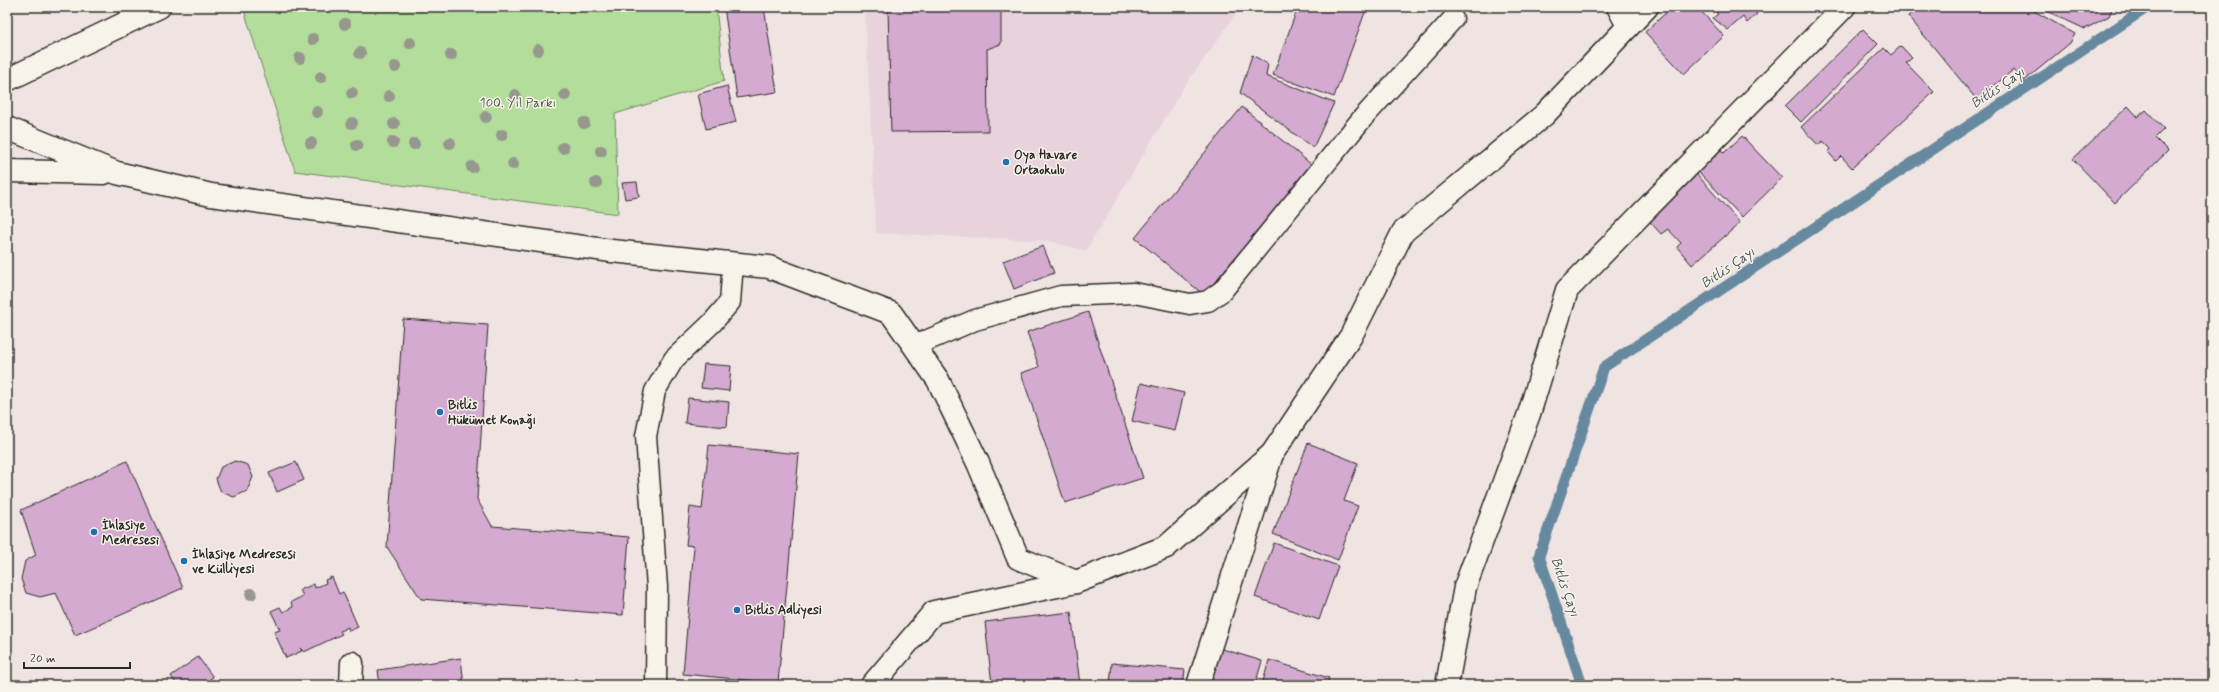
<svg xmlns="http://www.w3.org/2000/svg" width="2219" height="692" viewBox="0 0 2219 692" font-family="Mynerve,sans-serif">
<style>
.built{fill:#e8d3dd}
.green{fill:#b3dd9a;stroke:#6f8462}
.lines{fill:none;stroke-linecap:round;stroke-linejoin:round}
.stream{stroke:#66899f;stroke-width:11}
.building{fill:#d4aad0;stroke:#2b2b2b}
.service-casing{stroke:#2b2b2b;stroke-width:23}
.minor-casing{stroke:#2b2b2b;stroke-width:25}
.tertiary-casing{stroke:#2b2b2b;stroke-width:25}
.service{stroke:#f7f3e8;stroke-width:20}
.minor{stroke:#f7f3e8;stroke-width:22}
.tertiary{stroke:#f7f3e8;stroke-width:22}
.tree{fill:#96978d}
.poi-dot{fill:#1f6fb2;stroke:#f7f3e8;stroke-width:1.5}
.labels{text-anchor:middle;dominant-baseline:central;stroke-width:3;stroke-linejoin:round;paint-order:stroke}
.park-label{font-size:13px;fill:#4d5847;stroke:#f7f3e8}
.poi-label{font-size:13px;font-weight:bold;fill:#2b2b2b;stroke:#f7f3e8;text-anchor:start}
.water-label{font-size:14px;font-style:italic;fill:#44525b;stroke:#f7f3e8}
</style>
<rect width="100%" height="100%" fill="#f0e4e3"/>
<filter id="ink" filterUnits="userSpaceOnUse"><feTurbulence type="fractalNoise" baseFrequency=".025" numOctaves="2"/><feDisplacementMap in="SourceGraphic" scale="8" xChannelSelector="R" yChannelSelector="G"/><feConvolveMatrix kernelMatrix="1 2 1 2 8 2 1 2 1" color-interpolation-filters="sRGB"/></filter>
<g filter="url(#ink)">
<path class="built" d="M865 7H1241L1182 90 1086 251 1048 241 876 233Z"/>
<path class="green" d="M243 7H716L724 81 615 114 618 214 295 171Z"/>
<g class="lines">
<path class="stream" d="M1582 685 1539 556 1604 367 2148 7"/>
</g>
<path class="building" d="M724 7H764L777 92 737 98Z
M888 7H1001V44L987 49 988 131 891 132Z
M1298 7H1367L1334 97 1273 75Z
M1672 7H1697L1724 36 1684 74 1645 32Z
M1705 7H1755L1753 8 1757 14 1747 23 1743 17 1728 30 1713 18 1718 14 1713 9 1708 11Z
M1919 7H2027L2075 34 2070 43 2023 82 2013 70 1977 100 1908 16Z
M2038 7H2113L2109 16 2085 29Z
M1863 29 1878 44 1801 122 1785 106Z
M1901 46 1912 58 1906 63 1934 92 1852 168 1841 156 1836 161 1828 152 1831 149 1823 141 1818 145 1801 127 1884 48 1891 55Z
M1252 55 1268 64 1266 76 1334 103 1313 148 1240 93Z
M727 86 736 122 706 129 698 94Z
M2128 106 2138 117 2146 110 2164 129 2155 138 2168 151 2115 203 2073 159Z
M1242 107 1312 165 1204 295 1135 238Z
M1742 136 1782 178 1742 217 1697 170 1719 148 1724 153Z
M1694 171 1740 223 1692 265 1677 247 1681 243 1668 229 1661 234 1644 215Z
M637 182 639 197 625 199 622 183Z
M1043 246 1054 273 1014 289 1003 261Z
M1088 312 1143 478 1065 503 1021 373 1039 367 1027 332Z
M403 319 488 325 477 499 492 526 629 537 623 615 421 599 387 547Z
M704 364 731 366 729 391 701 388Z
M1141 383 1184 393 1175 431 1132 421Z
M688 398 729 402 727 427 685 423Z
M1308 443 1358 463 1344 501 1358 506 1338 560 1273 534Z
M709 445 799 454 778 683 683 674 694 546 686 545 690 507 702 509Z
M127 461 183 588 75 635 56 593 40 597 26 593 21 579 25 561 36 555 21 510Z
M235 461 248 465 253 477 247 491 234 497 221 492 216 479 221 467Z
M296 462 304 480 277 492 269 473Z
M1274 543 1338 566 1319 620 1255 597Z
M332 577 339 594 343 592 358 627 349 631 348 627 340 631 342 634 304 652 300 648 302 651 286 658 274 632 280 630 271 611 280 607 283 612 293 607 291 602 303 596 300 590 314 584 315 588 326 583 325 580Z
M1071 612 1080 685H992L985 622Z
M1219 648 1262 661 1255 685H1208Z
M198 657 213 677 210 679 214 685H177L171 676Z
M461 658 464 685H380L378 670Z
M1269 660 1329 678 1327 685H1262Z
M1112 663 1185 670 1183 685H1110Z
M679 680 687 685H677Z"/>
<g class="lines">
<defs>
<path id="service" d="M1617 7 1628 28
M914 346 975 320 1061 296 1134 293 1190 304 1208 301 1222 291 1361 120 1453 19
M656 685 657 587 646 436 655 391 674 359 712 323 730 302 733 263"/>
<path id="minor" d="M7 80 159 7
M351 685 352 663
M872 685 934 612 1076 582
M1198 685 1272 454
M1447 685 1465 587 1529 414 1567 290 1844 7"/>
<path id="tertiary" d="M7 128 117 173 211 195 612 251 769 267 891 313 938 380 978 463 1018 558 1076 582 1166 547 1272 454 1351 336 1403 232 1544 115 1647 7
M7 171 104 173"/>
</defs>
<use href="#service" class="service-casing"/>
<use href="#minor" class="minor-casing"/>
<use href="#tertiary" class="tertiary-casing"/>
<use href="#service" class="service"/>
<use href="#minor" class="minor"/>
<use href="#tertiary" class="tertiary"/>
</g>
<g class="tree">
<circle cx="345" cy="24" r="6"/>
<circle cx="313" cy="39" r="6"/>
<circle cx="410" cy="43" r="6"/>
<circle cx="538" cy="50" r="6"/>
<circle cx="360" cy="53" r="6"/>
<circle cx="451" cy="55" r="6"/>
<circle cx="300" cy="58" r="6"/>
<circle cx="395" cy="67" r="6"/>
<circle cx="321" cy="77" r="6"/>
<circle cx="352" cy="93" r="6"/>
<circle cx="515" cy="95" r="6"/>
<circle cx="565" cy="95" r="6"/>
<circle cx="389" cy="96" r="6"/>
<circle cx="317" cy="112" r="6"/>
<circle cx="486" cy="117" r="6"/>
<circle cx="352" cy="123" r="6"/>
<circle cx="584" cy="123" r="6"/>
<circle cx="394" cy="124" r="6"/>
<circle cx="502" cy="135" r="6"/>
<circle cx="393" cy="142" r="6"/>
<circle cx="311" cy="143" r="6"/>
<circle cx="450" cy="143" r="6"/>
<circle cx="414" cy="144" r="6"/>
<circle cx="357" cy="145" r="6"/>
<circle cx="563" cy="148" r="6"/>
<circle cx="601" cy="151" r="6"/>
<circle cx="513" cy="164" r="6"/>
<circle cx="472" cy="167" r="6"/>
<circle cx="596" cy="183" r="6"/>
<circle cx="251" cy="594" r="6"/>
</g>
</g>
<g class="poi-dot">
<circle cx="1006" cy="162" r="4"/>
<circle cx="440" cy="412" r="4"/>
<circle cx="94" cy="532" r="4"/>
<circle cx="184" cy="561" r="4"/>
<circle cx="737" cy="610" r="4"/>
</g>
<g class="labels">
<g class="park-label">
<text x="518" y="103">100. Yıl Parkı</text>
</g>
<g class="poi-label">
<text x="1014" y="155">Oya Havare<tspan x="1014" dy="15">Ortaokulu</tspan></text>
<text x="448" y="405">Bitlis<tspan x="448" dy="15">Hükümet Konağı</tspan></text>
<text x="102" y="525">İhlasiye<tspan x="102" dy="15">Medresesi</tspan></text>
<text x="192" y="554">İhlasiye Medresesi<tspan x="192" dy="15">ve Külliyesi</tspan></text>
<text x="745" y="610">Bitlis Adliyesi</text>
</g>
<g class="water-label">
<text transform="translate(1998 88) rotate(-34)">Bitlis Çayı</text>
<text transform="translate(1728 268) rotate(-34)">Bitlis Çayı</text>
<text transform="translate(1565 587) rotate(71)">Bitlis Çayı</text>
</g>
</g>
<rect width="2219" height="692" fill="none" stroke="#f7f3e8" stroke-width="24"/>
<rect x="12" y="12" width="2195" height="668" fill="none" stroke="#2b2b2b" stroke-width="1.5" filter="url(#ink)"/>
<path d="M24 662v6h106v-6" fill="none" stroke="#2b2b2b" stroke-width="2"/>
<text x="30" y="662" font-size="12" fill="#2b2b2b" stroke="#f7f3e8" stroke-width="3" paint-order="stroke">20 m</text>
</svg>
